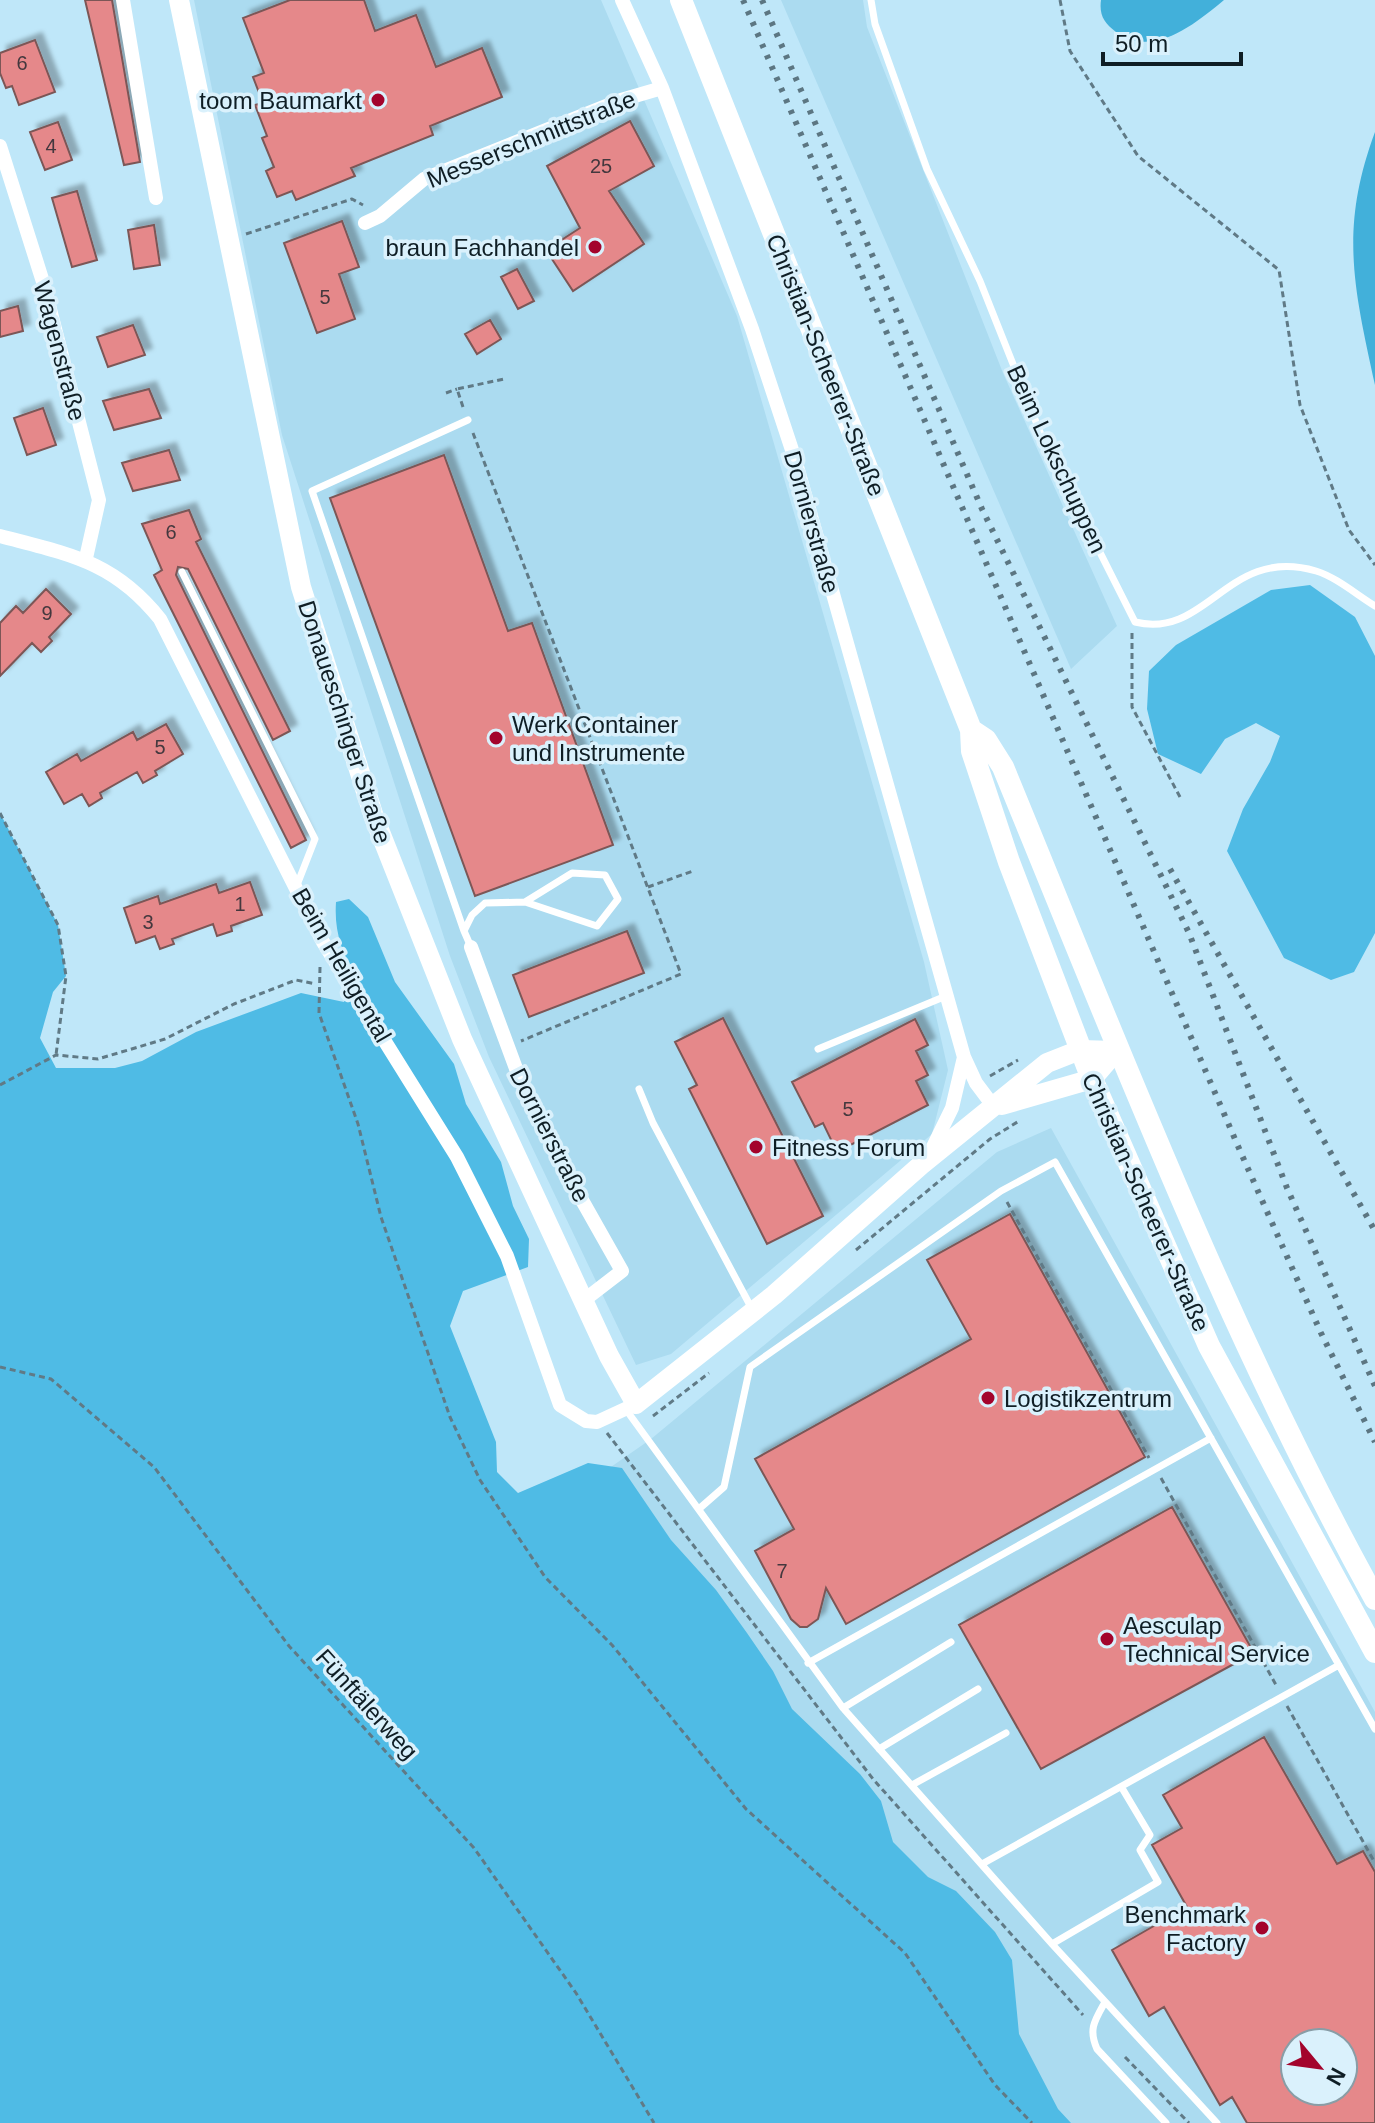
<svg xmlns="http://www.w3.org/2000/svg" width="1375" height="2123" viewBox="0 0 1375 2123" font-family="Arial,sans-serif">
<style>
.built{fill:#abdbf0;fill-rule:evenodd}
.forest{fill:#4fbbe5}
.water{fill:#42b0da}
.building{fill:#e5888a;stroke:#7c5757;stroke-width:2;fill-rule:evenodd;filter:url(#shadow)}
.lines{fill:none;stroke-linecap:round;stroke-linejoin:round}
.path{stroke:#607a86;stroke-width:3;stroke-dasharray:6 4;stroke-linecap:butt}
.lane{stroke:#fff;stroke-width:7}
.street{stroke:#fff;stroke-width:14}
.secondary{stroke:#fff;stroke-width:20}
.primary{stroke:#fff;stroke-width:22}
.rail{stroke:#5c7682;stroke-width:6;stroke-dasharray:4 8;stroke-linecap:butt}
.poi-dot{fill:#a3042c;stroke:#daf1fc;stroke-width:3}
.labels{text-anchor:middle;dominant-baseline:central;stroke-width:7;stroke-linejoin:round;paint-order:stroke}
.number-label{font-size:20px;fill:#44383e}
.poi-label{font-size:24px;fill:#0f1e25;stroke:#daf1fc;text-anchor:start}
.street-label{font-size:24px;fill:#0f1e25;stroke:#daf1fc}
</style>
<defs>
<filter id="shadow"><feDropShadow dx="7" dy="-7" stdDeviation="2" flood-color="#0004"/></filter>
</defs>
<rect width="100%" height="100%" fill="#bfe7f9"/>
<path class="built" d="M194 0H601L737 316 924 962 948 1070 932 1134 671 1354 636 1365 489 1057 450 956 282 435Z
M781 0H863L867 27 1003 373 1117 626 1071 669Z
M1051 1128 1375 1712V2123H1057L608 1469 651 1439 997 1152ZM1295 2043H1343V2091H1295Z"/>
<path class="forest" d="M1310 585 1355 617 1375 656V933L1354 972 1331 980 1284 958 1227 851 1243 809 1270 762 1280 736 1256 723 1225 739 1201 774 1158 754 1147 709 1149 671 1176 645 1271 590Z
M0 813 58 925 66 976 53 992 40 1038 56 1068H115L142 1061 196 1032 301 993 344 1002 356 978C342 952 334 932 336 902L349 899 368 917 395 982 454 1064 466 1104 501 1162 513 1206 529 1239 528 1267 463 1291 450 1326 496 1442 497 1472 518 1493 588 1463 622 1468 671 1540 716 1590 747 1633 773 1671 792 1709 860 1774 881 1801 893 1842 928 1877 956 1891 995 1932 1012 1960 1019 2034 1058 2109 1071 2123H0Z"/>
<path class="water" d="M1101 0H1224C1195 24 1153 59 1116 32 1104 23 1099 15 1101 0Z
M1375 132V385C1354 288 1339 229 1375 132Z"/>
<path class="building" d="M85 0H112L140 162 124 165Z
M290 0H364L375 31 416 15 436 67 482 48 502 97 430 126 433 135 351 168 355 176 296 200 292 191 277 197 266 171 274 167 262 138 267 136 255 105 263 103 253 77 264 73 243 18Z
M35 40 55 92 19 105 12 86 6 88 0 73V53Z
M630 121 654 166 609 191 644 244 573 291 546 250 580 228 547 166Z
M58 122 72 160 45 170 30 132Z
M77 191 97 260 72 267 52 198Z
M342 221 359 267 339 274 355 319 317 333 284 243Z
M154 225 160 265 134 269 128 230Z
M517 269 534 301 518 309 501 277Z
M18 306 23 331 0 337V311Z
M490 320 501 339 477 354 465 334Z
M133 325 145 355 108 367 97 337Z
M149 389 161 418 114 430 103 401Z
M43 408 56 445 27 455 14 418Z
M169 450 180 480 133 491 122 463Z
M444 455 508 631 532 623 613 845 475 896 330 498Z
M189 510 201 539 196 542 290 731 273 740 188 569 178 567 176 575 306 840 291 848 154 575 162 570 142 524Z
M46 589 71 614 49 637 52 641 41 652 32 643 0 676V623L16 606 23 613Z
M166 724 183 754 155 771 157 775 143 783 137 772 100 793 102 798 89 806 82 794 64 804 46 772 77 754 81 761 133 732 137 740Z
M250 882 262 915 231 926 232 931 217 936 213 924 172 939 174 944 160 949 155 936 136 943 124 908 158 896 160 904 216 884 219 893Z
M627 931 644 973 529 1017 513 975Z
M723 1018 823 1216 767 1244 689 1089 697 1085 675 1042Z
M915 1019 928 1045 916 1051 928 1075 916 1081 928 1105 837 1152 823 1123 815 1127 792 1082Z
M1010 1214 1145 1457 846 1624 826 1588 818 1619 807 1627H800L791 1619 755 1551 794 1529 755 1459 971 1339 927 1260Z
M1172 1507 1254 1653 1041 1769 959 1625Z
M1264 1737 1337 1864 1363 1851 1375 1872V2123H1247L1232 2097 1220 2105 1164 2007 1149 2016 1112 1950 1187 1907 1152 1845 1182 1828 1163 1795ZM1295 2043H1343V2091H1295Z"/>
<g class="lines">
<path class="path" d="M1060 0 1070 51 1138 156 1279 270 1300 405 1349 530 1375 565
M246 234 352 199 363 205
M446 393 457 389
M463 407 457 389 504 379
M473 433 681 974 521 1041
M1132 633V707L1180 797
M0 813 58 925 66 976 56 1055
M648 887 693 871
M320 967 319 1013 358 1124 381 1217 450 1417 480 1480 545 1577 612 1645 746 1809 905 1953 995 2085 1032 2123
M990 1076 1018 1060
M0 1085 56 1055 98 1059 165 1039 234 1004 296 980 316 984
M1007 1202 1149 1458
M856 1250 990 1139 1019 1121
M0 1367 51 1379 154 1467 289 1646 474 1848 576 1993 654 2123
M653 1416 709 1373
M607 1433 873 1779 1083 2015
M1161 1478 1276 1685
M1287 1706 1375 1863
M1125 2057 1189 2123"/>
<path class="lane" d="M871 0 875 24 927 169 980 281 1042 437 1135 622C1208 640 1227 545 1316 571 1336 577 1357 595 1375 606
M182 572 315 839 297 885
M464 931 312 491 468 420
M471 947 464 931 472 915 485 903 525 902 597 926 618 899 605 875 572 873 525 902
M818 1049 946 996
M639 1089 653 1123 752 1309
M627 1411 843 1708 1052 1944 1217 2123
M700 1508 724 1487 750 1367 1001 1191 1055 1162 1375 1729
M808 1663 1211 1438
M843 1708 951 1642
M879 1749 978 1689
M912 1785 1006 1733
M982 1864 1339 1665
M1052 1944 1158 1882 1140 1850 1150 1835 1122 1788
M1105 2002C1095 2020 1088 2029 1097 2049L1166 2123"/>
<path class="street" d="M123 0 156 198
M622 0 662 88 752 329 794 456 964 1057 976 1083 994 1107
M0 146 43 282 99 500 86 558
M365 223 380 216 424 179 621 100 662 88
M0 536C68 554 114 561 160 619L323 942 457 1157 507 1256 560 1405 586 1421 597 1422 636 1404
M471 947 518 1074 574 1186 622 1271 583 1301
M931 1151 952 1108 964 1057"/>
<path class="secondary" d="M179 0 301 587 374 817 462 1039 609 1356 636 1404 774 1295 921 1165 1047 1063 1080 1050 1116 1051
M1002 1105 1092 1079 1116 1051"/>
<path class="primary" d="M681 0 971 730 972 751 1009 862 1092 1079 1209 1346 1375 1652
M971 730 986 740 1003 767C1120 1051 1226 1329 1375 1599"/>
<path class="rail" d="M743 0 1241 1153 1321 1333 1375 1442
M762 0 982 509 1189 933 1287 1188 1375 1386
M1170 869 1375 1231"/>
</g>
<g class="poi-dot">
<circle cx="378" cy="100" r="8"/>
<circle cx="595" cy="247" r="8"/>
<circle cx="496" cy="738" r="8"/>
<circle cx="756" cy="1147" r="8"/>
<circle cx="988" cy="1398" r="8"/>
<circle cx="1107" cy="1639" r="8"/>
<circle cx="1262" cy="1928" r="8"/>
</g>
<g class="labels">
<g class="number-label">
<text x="22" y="63">6</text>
<text x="51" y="146">4</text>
<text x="601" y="166">25</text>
<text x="325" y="297">5</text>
<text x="171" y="532">6</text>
<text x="47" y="613">9</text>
<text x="160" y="747">5</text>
<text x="240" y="904">1</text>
<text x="148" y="922">3</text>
<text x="848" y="1109">5</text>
<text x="782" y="1571">7</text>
</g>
<g class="poi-label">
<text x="362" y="100" text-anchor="end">toom Baumarkt</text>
<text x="579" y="247" text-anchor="end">braun Fachhandel</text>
<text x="512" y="724">Werk Container<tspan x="512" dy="28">und Instrumente</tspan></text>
<text x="772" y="1147">Fitness Forum</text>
<text x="1004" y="1398">Logistikzentrum</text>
<text x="1123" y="1625">Aesculap<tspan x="1123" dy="28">Technical Service</tspan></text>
<text x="1246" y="1914" text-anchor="end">Benchmark<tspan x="1246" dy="28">Factory</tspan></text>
</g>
<g class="street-label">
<text transform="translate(531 139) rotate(-22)">Messerschmittstraße</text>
<text transform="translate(60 351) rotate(75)">Wagenstraße</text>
<text transform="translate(826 365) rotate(68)">Christian-Scheerer-Straße</text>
<text transform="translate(1057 459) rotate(65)">Beim Lokschuppen</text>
<text transform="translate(812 522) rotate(74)">Dornierstraße</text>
<text transform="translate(345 722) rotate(72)">Donaueschinger Straße</text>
<text transform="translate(342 965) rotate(60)">Beim Heiligental</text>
<text transform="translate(550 1135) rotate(63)">Dornierstraße</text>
<text transform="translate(1146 1202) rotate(66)">Christian-Scheerer-Straße</text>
<text transform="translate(367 1704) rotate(48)">Fünftälerweg</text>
</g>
</g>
<g transform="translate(1319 2067) rotate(119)"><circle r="38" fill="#daf1fc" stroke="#899da6" stroke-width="2"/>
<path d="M0-6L14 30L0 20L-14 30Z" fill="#a3042c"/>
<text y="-12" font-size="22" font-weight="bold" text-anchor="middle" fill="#0f1e25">N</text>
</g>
<path d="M1103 52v12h138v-12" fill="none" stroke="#0f1e25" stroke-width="4"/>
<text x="1115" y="52" font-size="24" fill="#0f1e25" stroke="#daf1fc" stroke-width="6" paint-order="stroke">50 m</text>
</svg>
